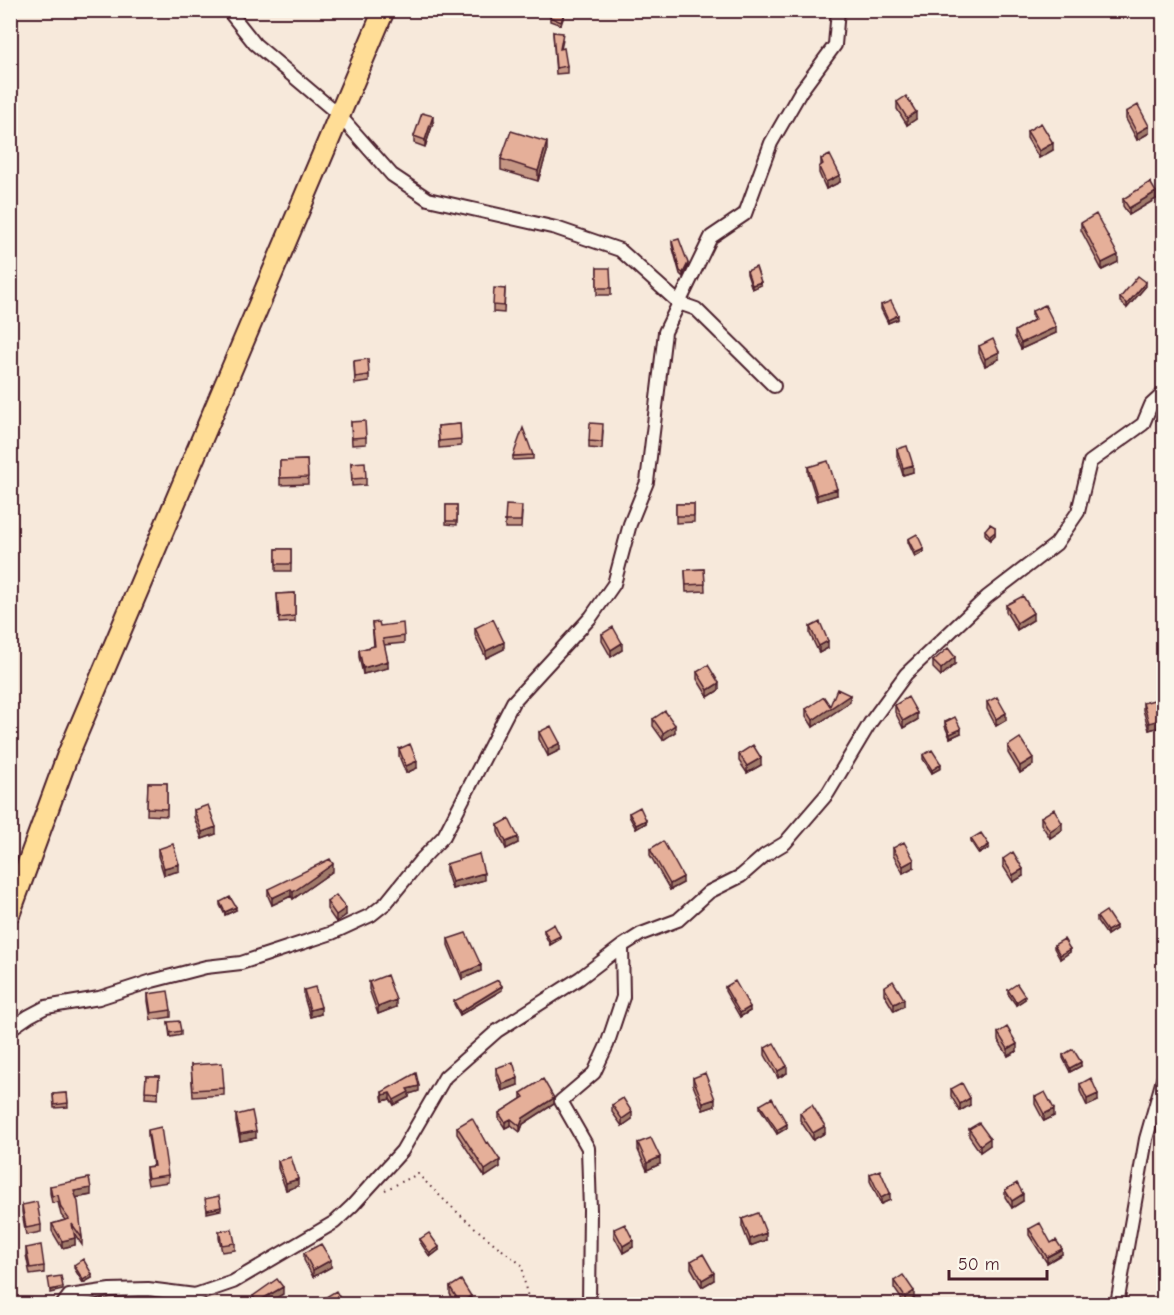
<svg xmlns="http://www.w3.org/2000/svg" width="1174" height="1315" viewBox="0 0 1174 1315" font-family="'Comic Neue',sans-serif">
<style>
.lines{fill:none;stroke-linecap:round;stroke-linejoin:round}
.street-casing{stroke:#4a1f2b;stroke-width:16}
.primary-casing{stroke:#4a1f2b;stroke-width:24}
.path{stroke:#4a1f2b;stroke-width:2;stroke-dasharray:1.5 4.5;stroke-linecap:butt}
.street{stroke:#fbf7ec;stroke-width:12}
.primary{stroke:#ffdd96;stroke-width:20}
.wall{fill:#c59684;stroke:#4a1f2b;stroke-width:1.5}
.shaded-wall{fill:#a07a6b;stroke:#4a1f2b;stroke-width:1.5}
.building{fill:#e5af99;stroke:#4a1f2b;stroke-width:1.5}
</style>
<rect width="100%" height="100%" fill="#f7e9db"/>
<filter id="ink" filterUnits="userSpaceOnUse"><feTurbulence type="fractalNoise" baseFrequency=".0167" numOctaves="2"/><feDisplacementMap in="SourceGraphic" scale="12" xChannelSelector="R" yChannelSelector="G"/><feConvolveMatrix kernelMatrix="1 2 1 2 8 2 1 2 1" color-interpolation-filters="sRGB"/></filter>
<g filter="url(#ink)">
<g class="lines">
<defs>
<path id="street" d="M228 10 255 44 339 115 392 175 428 199 556 228 620 250 679 303 696 309 774 386
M10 1029 29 1016 46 1007 99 998 152 981 206 967 241 963 332 933 371 915 386 903 420 861 444 836 513 702 591 617 614 584 630 524 647 482 665 332 711 237 745 214 771 143 801 91 835 45 838 10
M63 1304 69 1296 110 1290 148 1289 195 1295 233 1282 335 1222 352 1206 402 1151 445 1077 497 1031 580 978 622 946 641 934 678 920 709 892 741 876 765 855 785 843 828 793 870 723 906 674 987 597 1056 544 1078 512 1090 462 1143 424 1151 405 1164 393
M589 1304 590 1210 588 1148 561 1101 594 1073 607 1045 623 997 622 946
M1117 1304 1146 1139 1164 1076"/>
<path id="primary" d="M10 912 67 757 384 10"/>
</defs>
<use href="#street" class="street-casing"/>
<use href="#primary" class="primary-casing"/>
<path class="path" d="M385 1190 418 1174C451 1208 484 1237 522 1265L526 1291 531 1304"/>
<use href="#street" class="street"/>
<use href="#primary" class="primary"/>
</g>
<path class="wall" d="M566 10 561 25 550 21V17Z
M553 32 563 40 561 49 567 66V73L556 74Z
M897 102 916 119 907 125 897 109Z
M1126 112 1149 133 1137 140 1126 119Z
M433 123 425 147 414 143V136Z
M1027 131 1053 150 1039 158 1027 138Z
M547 152 538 181 501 170V159Z
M821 159 840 182 826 189 819 173V167L821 166Z
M1123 199H1156L1129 215 1123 206Z
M1081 223 1118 262 1102 270 1081 230Z
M672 241 688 266 683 277 680 274 672 245Z
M597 268 611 288V295H597Z
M747 271 761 285 752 289 747 274Z
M1146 286 1127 308 1120 302V298Z
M505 289 504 313 493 312V305Z
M881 305 898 319 888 323 881 309Z
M1032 311 1056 333 1021 349 1015 337V331L1034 320 1032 317Z
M979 346 999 359 985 366 979 353Z
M354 361 369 375V382L355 384Z
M351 422 366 437V444L352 445Z
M460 424 461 446 439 448 438 426Z
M603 431 602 449 589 448V441Z
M897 449 913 472 903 475 897 456Z
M533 455V459L513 460V456Z
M307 460 308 484 280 485V461Z
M351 463 366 478V485L352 486Z
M808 467 837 495 817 501 808 473Z
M676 504H694V522L676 523Z
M446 505H457V525L446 524Z
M522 513 521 528H505V521Z
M995 527V535L990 540 985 534V530Z
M908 539 924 552 915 557 908 542Z
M276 549H291V571H276Z
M704 569 705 591 686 592 685 570Z
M295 593V622L279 623 277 594Z
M1006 605 1033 620 1017 630 1006 612Z
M372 623 404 636V643L384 645 388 668 363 674 359 657V650L374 646Z
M810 627 828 648 819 653 810 634Z
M475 628 504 649 486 658 475 635Z
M602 634 622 650 611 657 602 641Z
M933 661 955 664 941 676 933 668Z
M697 672 719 690 708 697 697 679Z
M850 702 813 727 806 716V709Z
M987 702 1006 720 996 726 987 709Z
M1143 703 1163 726 1149 730 1143 710Z
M895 705 917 720 903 728 895 712Z
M653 719 675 732 663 740 653 726Z
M945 722 961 733 950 738 945 726Z
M539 732 560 750 548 756 539 739Z
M1008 746 1033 765 1020 773 1008 753Z
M399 749 417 768 406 773 399 756Z
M739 754 761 765 747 773 739 761Z
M923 755 941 768 932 773 923 759Z
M148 783H167V816L147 815Z
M194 810 216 834 202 839 194 817Z
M629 813 646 823 636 829 629 816Z
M1041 817 1062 830 1050 838 1041 824Z
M498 825 518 843 506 849 498 832Z
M971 839 989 848 979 854 971 842Z
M893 848 914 867 903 873 893 855Z
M158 849 179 871 164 875 158 856Z
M650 849 683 883 670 890 650 855Z
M1003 859 1023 876 1013 882 1003 866Z
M446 864 484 880 452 889 446 871Z
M333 871 293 899 291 896 272 905 268 896V889Z
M220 902 236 910 225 915 220 905Z
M327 902 346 915 336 922 327 909Z
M1097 917 1116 929 1107 935 1097 921Z
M544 930 560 939 550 945 544 933Z
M448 939 481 971 462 979 448 945Z
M1054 945 1070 952 1060 959 1054 948Z
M369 982 396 1007 378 1014 369 989Z
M725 987 750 1011 740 1017 725 991Z
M884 987 904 1006 894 1011 884 994Z
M304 990 321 1014 310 1017 304 997Z
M502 990 460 1015 454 1004V1001Z
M1008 990 1025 999 1016 1005 1008 994Z
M148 994 171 1010V1017L151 1020 148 1001Z
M168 1022 181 1031V1035L170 1037Z
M998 1033 1017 1051 1008 1056 998 1040Z
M765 1048 787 1073 778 1078 765 1055Z
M1063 1055 1081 1066 1070 1072 1063 1058Z
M191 1065 224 1088V1095L193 1097Z
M496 1068 518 1085 502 1091 496 1075Z
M146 1076H159L158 1099 145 1098Z
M693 1078 715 1106 703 1110 693 1085Z
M1080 1084 1098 1101 1087 1106 1080 1091Z
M951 1089 970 1105 960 1111 951 1096Z
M419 1091 409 1094V1097L394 1105 390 1099 383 1101 382 1097V1092Z
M67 1093 68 1107 54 1108 53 1094Z
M521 1093 554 1104 523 1124 520 1132 511 1125 505 1128 499 1119V1113L521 1099Z
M1035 1097 1054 1116 1044 1121 1035 1104Z
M612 1105 632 1119 622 1126 612 1112Z
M760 1105 787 1128 777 1134 760 1108Z
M800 1113 825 1133 813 1140 800 1120Z
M236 1115 256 1138 240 1141 236 1122Z
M457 1127 486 1143 500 1167 485 1177 457 1134Z
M969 1129 990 1145 980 1152 969 1136Z
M148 1130 168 1175V1182L148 1185 146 1174V1167L153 1166 148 1136Z
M638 1143 660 1164 647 1170 638 1150Z
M278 1161 298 1186 286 1190 278 1168Z
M870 1174 890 1200 881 1204 870 1181Z
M50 1186 91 1195 76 1198 82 1238V1245L74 1233 75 1245 62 1248 52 1231V1224L65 1220 61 1215 58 1202 52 1203 50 1193Z
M1005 1190 1023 1201 1012 1208 1005 1197Z
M22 1205 41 1225V1232L26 1235 22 1212Z
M742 1219 766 1240 750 1246 742 1226Z
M614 1229 633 1247 623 1253 614 1236Z
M1029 1229 1051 1243 1062 1254 1047 1263 1029 1235Z
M219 1231 235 1243V1250L222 1252 219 1238Z
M420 1239 439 1250 430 1257 420 1242Z
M26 1248 44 1266V1273L30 1275 26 1255Z
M304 1253 331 1267 313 1277 304 1260Z
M691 1261 714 1280 702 1287 691 1268Z
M74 1265 92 1278 83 1283 74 1268Z
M894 1281 914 1298 905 1304 894 1288Z
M450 1287 471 1303 469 1305H457L450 1294Z
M283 1294 264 1305H254L253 1303V1296Z"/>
<path class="shaded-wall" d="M916 112V119L907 125V118Z
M433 116V123L425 147V140Z
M1149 126V133L1137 140V133Z
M547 142V152L538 181V171Z
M1053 143V150L1039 158V151Z
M840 175V182L826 189V182Z
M1156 192V199L1129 215V208Z
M1118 255V262L1102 270V263Z
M688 263V266L683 277V273Z
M761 282V285L752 289V285Z
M1146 282V286L1127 308V304Z
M898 315V319L888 323V320Z
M1056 327V333L1021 349V343Z
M999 352V359L985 366V359Z
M913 465V472L903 475V468Z
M837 489V495L817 501V495Z
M995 532V535L990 540V536Z
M924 549V552L915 557V553Z
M1033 613V620L1017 630V623Z
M828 641V648L819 653V646Z
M504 642V649L486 658V651Z
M622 643V650L611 657V650Z
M955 657V664L941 676V669Z
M388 661V668L363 674V668Z
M719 683V690L708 697V690Z
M850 695V702L813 727V720Z
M917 713V720L903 728V721Z
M1006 713V720L996 726V719Z
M1163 719V726L1149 730V723Z
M675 725V732L663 740V733Z
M961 729V733L950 738V734Z
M560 743V750L548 756V749Z
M761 758V765L747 773V766Z
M1033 758V765L1020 773V766Z
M417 761V768L406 773V766Z
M941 764V768L932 773V770Z
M646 820V823L636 829V825Z
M1062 823V830L1050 838V831Z
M216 827V834L202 839V832Z
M518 837V843L506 849V842Z
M989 845V848L979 854V851Z
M914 860V867L903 873V866Z
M179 864V871L164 875V868Z
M333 864V871L293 899V892Z
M1023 869V876L1013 882V875Z
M484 873V880L452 889V882Z
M683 877V883L670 890V884Z
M291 889V896L272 905V898Z
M236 907V910L225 915V912Z
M346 908V915L336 922V915Z
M1116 926V929L1107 935V931Z
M560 936V939L550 945V941Z
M1070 949V952L1060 959V955Z
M481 965V971L462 979V973Z
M502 986V990L460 1015V1012Z
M1025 996V999L1016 1005V1002Z
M904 999V1006L894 1011V1004Z
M396 1000V1007L378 1014V1007Z
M321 1007V1014L310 1017V1010Z
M750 1007V1011L740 1017V1013Z
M1017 1044V1051L1008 1056V1049Z
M1081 1062V1066L1070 1072V1068Z
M787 1066V1073L778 1078V1071Z
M518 1078V1085L502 1091V1084Z
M419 1086V1091L409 1094V1097L394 1105V1100L407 1089Z
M390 1093V1099L383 1101V1095Z
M1098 1094V1101L1087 1106V1099Z
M554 1098V1104L523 1124 520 1132V1126L523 1118Z
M970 1098V1105L960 1111V1104Z
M715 1099V1106L703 1110V1103Z
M1054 1109V1116L1044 1121V1114Z
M632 1112V1119L622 1126V1119Z
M511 1119V1125L505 1128V1122Z
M787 1124V1128L777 1134V1130Z
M825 1126V1133L813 1140V1133Z
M256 1131V1138L240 1141V1134Z
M990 1138V1145L980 1152V1145Z
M660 1157V1164L647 1170V1163Z
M500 1160V1167L485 1177V1170Z
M298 1179V1186L286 1190V1183Z
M91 1188V1195L74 1198V1191Z
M890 1193V1200L881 1204V1198Z
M1023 1194V1201L1012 1208V1201Z
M221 1207V1210L207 1213V1210Z
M766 1233V1240L750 1246V1239Z
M75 1238V1245L62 1248V1241Z
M633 1240V1247L623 1253V1246Z
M439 1247V1250L430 1257V1253Z
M1062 1249V1254L1047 1263V1257Z
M331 1260V1267L313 1277V1270Z
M714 1273V1280L702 1287V1280Z
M92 1274V1278L83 1283V1280Z
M63 1287V1290L50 1293V1290Z
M283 1287V1294L264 1305H257V1302Z
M914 1291V1298L905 1304V1297Z
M471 1296V1303L469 1305H460V1303Z"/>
<path class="building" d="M552 10H565L561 22 550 17Z
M553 32 563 33 560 49 564 48 567 66 556 68Z
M906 96 916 112 907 118 897 102Z
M1138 105 1149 126 1137 133 1126 112Z
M422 113 433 116 425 140 414 136Z
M1041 123 1053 143 1039 151 1027 131Z
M511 131 547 142 538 171 501 159Z
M830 155 840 175 826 182 819 167 823 164 821 159Z
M1150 182 1156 192 1129 208 1123 199Z
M1096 214 1118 255 1102 263 1081 223Z
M679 239 688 263 683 273 680 271 672 241Z
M756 267 761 282 752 285 747 271Z
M597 268H610L611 288H597Z
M1138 276 1146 282 1127 304 1120 298Z
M494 288 505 289 504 306 493 305Z
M891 301 898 315 888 320 881 305Z
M1045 305 1056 327 1021 343 1015 331 1036 319 1032 311Z
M993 339 999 352 985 359 979 346Z
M368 359 369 375 355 377 354 361Z
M365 421 366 437 352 438 351 422Z
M590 423 603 424 602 442 589 441Z
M460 424 461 439 439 441 438 426Z
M523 428 533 455 513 456Z
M907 446 913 465 903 468 897 449Z
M307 460 308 477 280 478V461Z
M828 461 837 489 817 495 808 467Z
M365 462 366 478 352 479 351 463Z
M676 504H694V516H676Z
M446 505H457V521H446Z
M506 505 522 506 521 521H505Z
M990 524 995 527V532L990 536 985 530Z
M917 534 924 549 915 553 908 539Z
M276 549H291V564H276Z
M704 569 705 584 686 585 685 570Z
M295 593V616L279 618 277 594Z
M1023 596 1033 613 1017 623 1006 605Z
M493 619 504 642 486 651 475 628Z
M379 622 380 626 403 623 404 636 383 639 388 661 363 668 359 650 375 646 372 623Z
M820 622 828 641 819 646 810 627Z
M613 627 622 643 611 650 602 634Z
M948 648 955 657 941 669 933 661Z
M708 665 719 683 708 690 697 672Z
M837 689 850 695 813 720 806 709 824 697 830 706Z
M908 697 917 713 903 721 895 705Z
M997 697 1006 713 996 719 987 702Z
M1158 699 1163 719 1149 723 1143 703Z
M665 711 675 725 663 733 653 719Z
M955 717 961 729 950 734 945 722Z
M551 726 560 743 548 749 539 732Z
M1020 738 1033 758 1020 766 1008 746Z
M410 744 417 761 406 766 399 749Z
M753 745 761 758 747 766 739 754Z
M932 750 941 764 932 770 923 755Z
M148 783H167V809L147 808Z
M208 805 216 827 202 832 194 810Z
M640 807 646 820 636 825 629 813Z
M1054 809 1062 823 1050 831 1041 817Z
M509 819 518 837 506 842 498 825Z
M981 833 989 845 979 851 971 839Z
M663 841 683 877 670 884 650 849Z
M904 842 914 860 903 866 893 848Z
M173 844 179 864 164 868 158 849Z
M1013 852 1023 869 1013 875 1003 859Z
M479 854 484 873 452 882 446 864Z
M330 859 333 864 293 892 291 889 272 898 268 889Z
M336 895 346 908 336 915 327 902Z
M230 897 236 907 225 912 220 902Z
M1106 911 1116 926 1107 931 1097 917Z
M554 924 560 936 550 941 544 930Z
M466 933 481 965 462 973 448 939Z
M1064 939 1070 949 1060 955 1054 945Z
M387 975 396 1000 378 1007 369 982Z
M498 980 502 986 460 1012 454 1001Z
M735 981 750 1007 740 1013 725 987Z
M893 981 904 999 894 1004 884 987Z
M1017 984 1025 996 1016 1002 1008 990Z
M315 987 321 1007 310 1010 304 990Z
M168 991 171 1010 151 1013 148 994Z
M179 1021 181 1031 170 1033 168 1022Z
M1007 1027 1017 1044 1008 1049 998 1033Z
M774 1043 787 1066 778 1071 765 1048Z
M1073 1049 1081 1062 1070 1068 1063 1055Z
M513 1062 518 1078 502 1084 496 1068Z
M222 1063 224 1088 193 1090 191 1065Z
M416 1073 419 1086 407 1089 409 1092 394 1100 390 1093 383 1095 382 1092Z
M705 1073 715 1099 703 1103 693 1078Z
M146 1076H159L158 1092 145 1091Z
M1091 1078 1098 1094 1087 1099 1080 1084Z
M543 1079 554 1098 523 1118 520 1126 511 1119 505 1122 499 1113 524 1097 521 1093Z
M962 1083 970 1098 960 1104 951 1089Z
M1045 1092 1054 1109 1044 1114 1035 1097Z
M67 1093 68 1103 54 1105 53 1094Z
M623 1098 632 1112 622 1119 612 1105Z
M772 1098 787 1124 777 1130 760 1105Z
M812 1105 825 1126 813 1133 800 1113Z
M252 1111 256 1131 240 1134 236 1115Z
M472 1118 486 1143 488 1142 500 1160 485 1170 457 1127Z
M979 1123 990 1138 980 1145 969 1129Z
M161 1127 168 1175 148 1178 146 1167 154 1166 148 1130Z
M651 1138 660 1157 647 1163 638 1143Z
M291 1157 298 1179 286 1183 278 1161Z
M880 1170 890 1193 881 1198 870 1174Z
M89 1178 91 1188 74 1191 78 1202 82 1238 72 1224 75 1238 62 1241 52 1224 69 1219 61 1208 58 1195 52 1196 50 1186Z
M1017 1183 1023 1194 1012 1201 1005 1190Z
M219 1196 221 1207 207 1210 205 1199Z
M37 1202 41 1225 26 1228 22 1205Z
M758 1213 766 1233 750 1239 742 1219Z
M1040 1223 1051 1243 1056 1240 1062 1249 1047 1257 1029 1229Z
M625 1224 633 1240 623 1246 614 1229Z
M232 1229 235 1243 222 1245 219 1231Z
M429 1233 439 1247 430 1253 420 1239Z
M321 1244 331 1260 313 1270 304 1253Z
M41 1245 44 1266 30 1268 26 1248Z
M703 1254 714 1273 702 1280 691 1261Z
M83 1259 92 1274 83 1280 74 1265Z
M903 1275 914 1291 905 1297 894 1281Z
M61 1276 63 1287 50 1290 48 1278Z
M277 1279 283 1287 257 1302 253 1296Z
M461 1280 471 1296 460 1303 450 1287Z
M336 1291 344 1305H330L326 1297Z"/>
</g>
<rect width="1174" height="1315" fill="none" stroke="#fbf7ec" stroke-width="36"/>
<rect x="18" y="18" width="1138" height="1279" fill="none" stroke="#4a1f2b" stroke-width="2" filter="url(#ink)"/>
<path d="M949 1270v9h98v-9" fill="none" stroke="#4a1f2b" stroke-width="3"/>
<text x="958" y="1270" font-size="18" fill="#4a1f2b" stroke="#fbf7ec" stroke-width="4.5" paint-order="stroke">50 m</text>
</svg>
